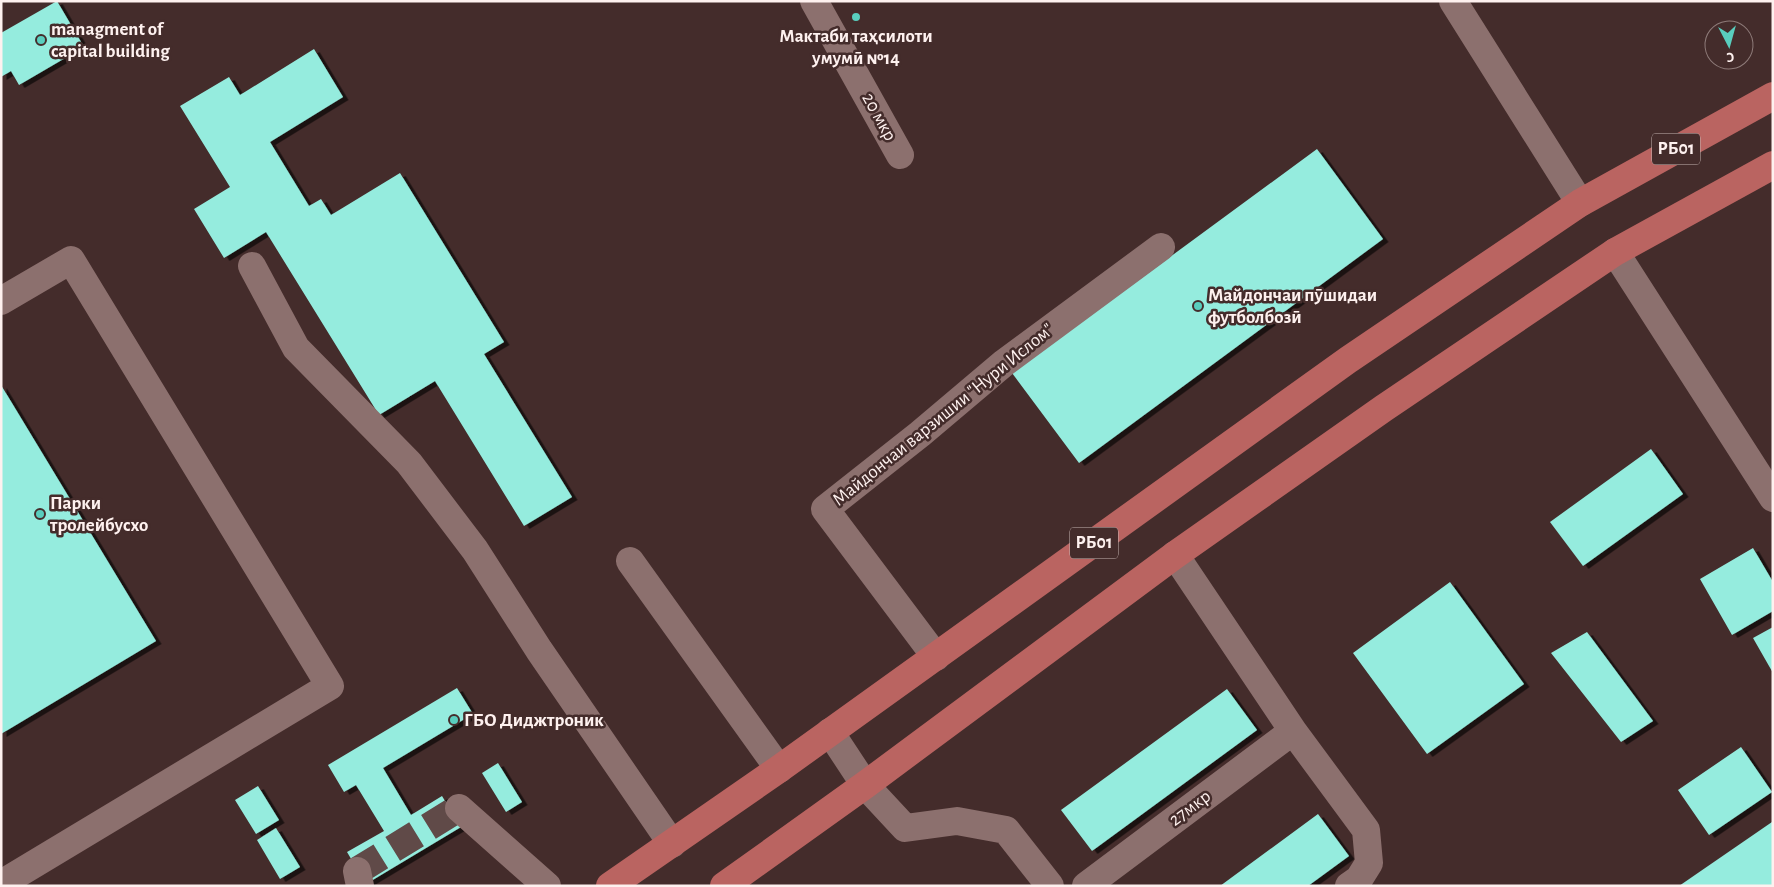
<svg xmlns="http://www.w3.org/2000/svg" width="1774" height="887" viewBox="0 0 1774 887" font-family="'Alegreya Sans',sans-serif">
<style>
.building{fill:#95ecde;filter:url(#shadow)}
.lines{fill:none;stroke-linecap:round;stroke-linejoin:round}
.minor-tunnel{stroke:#604a48;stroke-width:28;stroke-dasharray:28 14;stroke-linecap:butt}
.minor{stroke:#8c706e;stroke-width:28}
.highway{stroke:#ba6461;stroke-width:28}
.poi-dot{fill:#59cebe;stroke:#442c2b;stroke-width:2}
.labels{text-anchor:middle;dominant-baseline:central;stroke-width:5;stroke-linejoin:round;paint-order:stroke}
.shield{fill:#442c2b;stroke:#c6b6b4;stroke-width:1}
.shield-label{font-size:18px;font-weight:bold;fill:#fef1ef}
.poi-label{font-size:19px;font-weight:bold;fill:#fef1ef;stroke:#442c2b;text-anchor:start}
.street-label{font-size:19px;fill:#fef1ef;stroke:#442c2b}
</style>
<defs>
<filter id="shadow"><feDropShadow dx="5.5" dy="3" stdDeviation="0" flood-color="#0009"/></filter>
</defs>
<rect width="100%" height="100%" fill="#442c2b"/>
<path class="building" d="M57 1 84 47 19 85 11 71 1 77V33Z
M314 49 343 97 270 142 309 206 321 199 331 215 400 173 504 342 484 354 572 497 524 526 435 381 379 415 266 232 224 258 194 209 230 187 180 106 229 77 240 95Z
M1317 149 1383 239 1079 463 1012 373Z
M1 385 156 641 1 734Z
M1651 449 1683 494 1583 566 1550 522Z
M1753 548 1773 582V611L1732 635 1700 579Z
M1450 582 1524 684 1427 754 1353 653Z
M1773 627V673L1753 638Z
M1587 632 1653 721 1621 742 1551 653Z
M457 688 473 714 383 768 411 815 442 796 461 827 366 884 347 852 384 831 356 785 344 792 328 765Z
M1227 689 1257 730 1092 851 1061 810Z
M1741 747 1772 792 1709 835 1678 790Z
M498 763 522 802 506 812 482 773Z
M258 786 279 820 256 834 235 800Z
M1318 814 1349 856 1308 886H1220Z
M1772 822 1773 886H1679Z
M276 828 300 867 280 879 257 840Z"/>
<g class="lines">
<path class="minor-tunnel" d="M357 871 459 808"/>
<path class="minor" d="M814 1 900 155
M1453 1 1580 203
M1615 252 1773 498
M252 266 296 348 409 463 475 550 539 650 672 844
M1 301 71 260 330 686 1 884
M630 561 779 769
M936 657 825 509 920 434 1004 363 1161 247
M1293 731 1366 830 1369 863 1359 879 1349 886
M830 732 865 785 905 828 957 821 1006 830 1050 886
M459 808 547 886
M357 871 360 886
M1086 886 1293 731 1175 555"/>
<path class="highway" d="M610 886 779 769 1348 360 1580 203 1773 96
M724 886 865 785 1175 555 1384 408 1615 252 1773 165"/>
</g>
<g class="poi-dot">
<circle cx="856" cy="17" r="5"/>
<circle cx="41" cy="40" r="5"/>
<circle cx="1198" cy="306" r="5"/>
<circle cx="40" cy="514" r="5"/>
<circle cx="454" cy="720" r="5"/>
</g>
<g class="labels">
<g class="shield">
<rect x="1652" y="133.5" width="48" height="31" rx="4"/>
<rect x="1070" y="527.5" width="48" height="31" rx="4"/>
</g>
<g class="shield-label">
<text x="1676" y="149">РБ01</text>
<text x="1094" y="543">РБ01</text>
</g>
<g class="poi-label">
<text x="51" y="29">managment of<tspan x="51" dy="22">capital building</tspan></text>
<text x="856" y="36" text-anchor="middle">Мактаби таҳсилоти<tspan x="856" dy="22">умумӣ №14</tspan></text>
<text x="1208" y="295">Майдончаи пӯшидаи<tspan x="1208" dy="22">футболбозӣ</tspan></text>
<text x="50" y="503">Парки<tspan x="50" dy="22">тролейбусхо</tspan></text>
<text x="464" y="720">ГБО Диджтроник</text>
</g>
<g class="street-label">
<text transform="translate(879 117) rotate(61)">20 мкр</text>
<text transform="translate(943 415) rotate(-39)">Майдончаи варзишии "Нури Ислом"</text>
<text transform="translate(1190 808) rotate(-37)">27мкр</text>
</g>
</g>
<rect width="1774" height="887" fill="none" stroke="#fef1ef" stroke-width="5"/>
<g transform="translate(1729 45) rotate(174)"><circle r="24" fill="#442c2b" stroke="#8e7b79"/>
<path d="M0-4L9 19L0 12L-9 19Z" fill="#59cebe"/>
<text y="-8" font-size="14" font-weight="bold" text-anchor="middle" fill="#fef1ef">С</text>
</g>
</svg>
